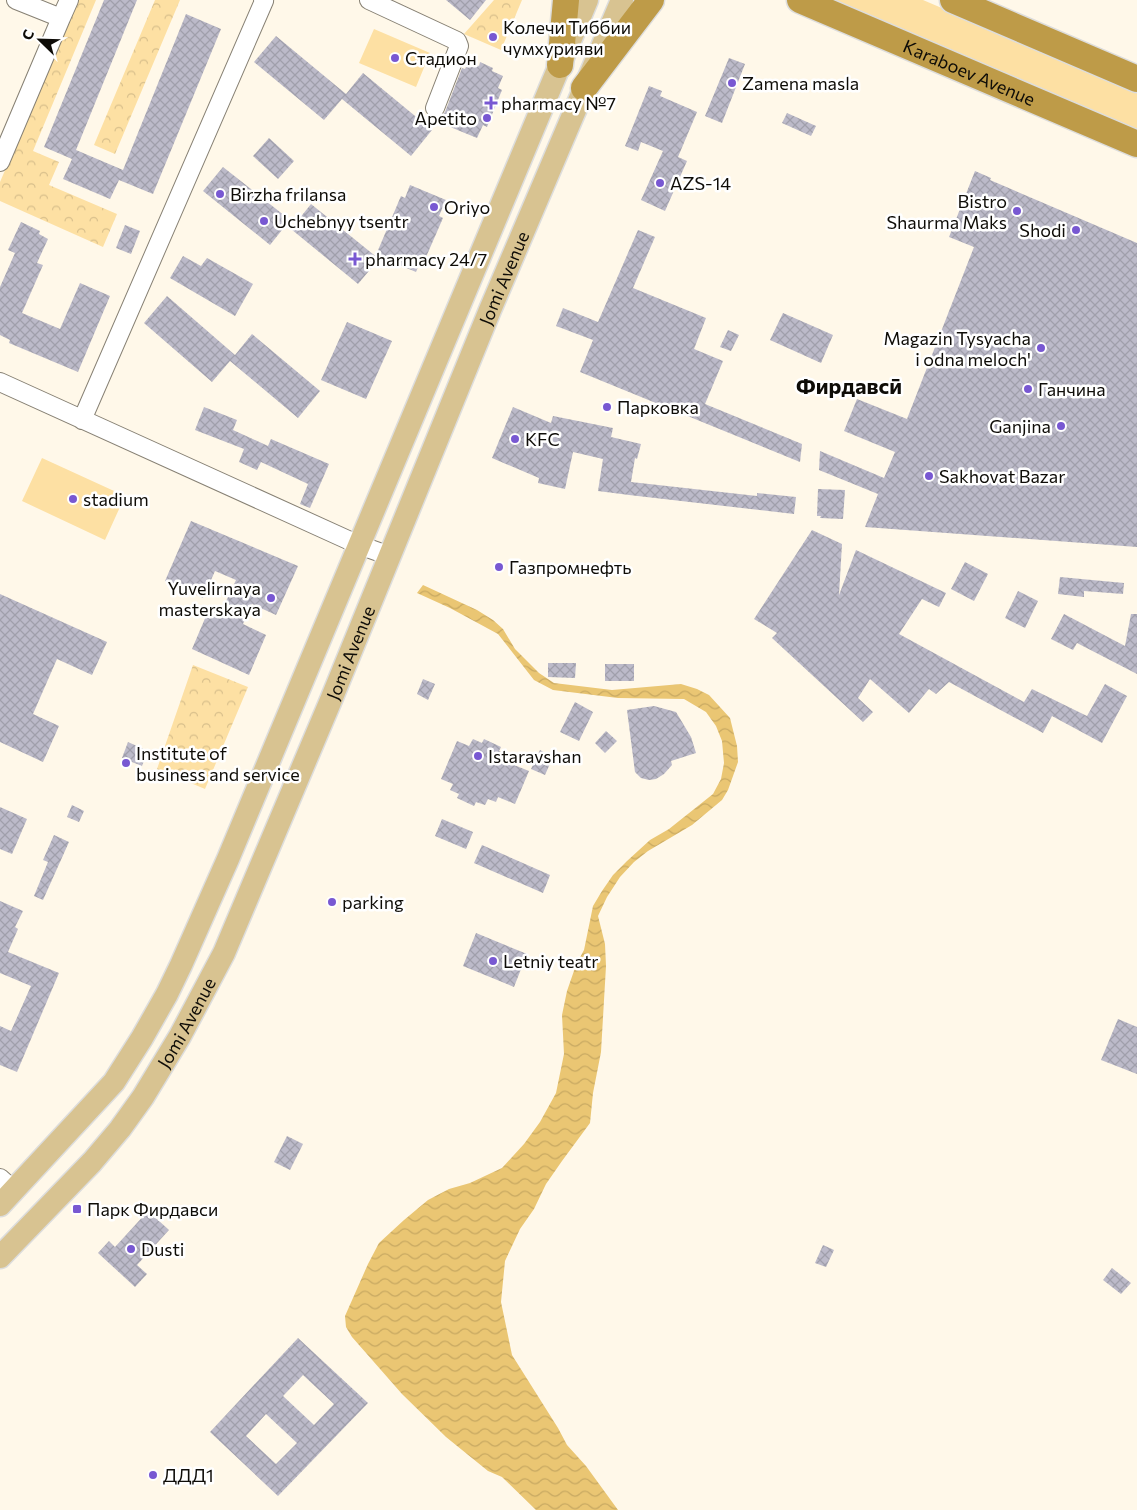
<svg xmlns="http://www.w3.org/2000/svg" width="1137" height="1510" viewBox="0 0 1137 1510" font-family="Commissioner,sans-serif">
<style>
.green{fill:#fde0a3}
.forest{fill:url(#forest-crowns)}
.water{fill:url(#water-waves)}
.building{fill:url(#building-cross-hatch);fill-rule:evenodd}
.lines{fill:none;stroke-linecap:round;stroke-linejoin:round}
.minor-casing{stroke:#878174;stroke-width:20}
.major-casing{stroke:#dddddc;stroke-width:25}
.highway-casing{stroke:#dddddc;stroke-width:29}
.minor{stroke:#fff;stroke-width:18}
.major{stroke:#d8c391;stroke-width:22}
.highway{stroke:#be9b48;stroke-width:26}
.poi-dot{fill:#7858d2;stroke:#fff;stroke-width:2}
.labels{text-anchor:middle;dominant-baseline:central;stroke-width:5;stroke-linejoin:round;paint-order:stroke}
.poi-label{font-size:18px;fill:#0e0c07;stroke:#fff;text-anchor:start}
.street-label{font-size:18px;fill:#0e0c07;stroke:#fff}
.district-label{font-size:22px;font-weight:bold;fill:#0e0c07;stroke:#fff}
</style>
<defs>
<pattern id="forest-crowns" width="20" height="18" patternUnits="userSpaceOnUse" patternTransform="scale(1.25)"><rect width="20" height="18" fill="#fde0a3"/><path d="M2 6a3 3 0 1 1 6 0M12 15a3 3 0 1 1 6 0" fill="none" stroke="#d8bf8b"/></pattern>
<pattern id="water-waves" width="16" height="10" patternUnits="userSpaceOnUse" patternTransform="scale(1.25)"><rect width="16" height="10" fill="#eac673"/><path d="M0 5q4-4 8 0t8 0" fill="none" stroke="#c8a962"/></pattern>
<pattern id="building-cross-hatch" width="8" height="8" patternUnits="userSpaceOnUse" patternTransform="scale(1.25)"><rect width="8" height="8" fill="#bcbac9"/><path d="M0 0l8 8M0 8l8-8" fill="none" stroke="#a09fab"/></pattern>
</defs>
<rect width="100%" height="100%" fill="#fff8e9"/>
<path class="green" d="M824 0H923L1137 91V135Z
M374 29 430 53 416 87 359 63Z
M42 458 125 496 105 540 22 501Z"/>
<path class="forest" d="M78 0H96L33 151 59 162 49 185 117 214 103 247 0 201V182Z
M155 0H180L115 154 94 145Z
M494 0H522L501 50 464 34Z
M193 665 248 687 205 789 157 769Z"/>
<path class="water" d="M423 585 477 610 493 620 503 629 515 649 539 673 554 683 612 690 681 684 697 689 709 695 730 718 737 746 738 762 728 790 722 800 692 825 648 851 634 862 620 877 607 897 598 916 605 944 606 966 601 1052 593 1093 590 1123 562 1161 546 1184 534 1209 520 1229 505 1261 501 1302 512 1355 558 1428 567 1445 586 1466 618 1510H536L502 1477 488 1471 446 1437 402 1394 352 1337 346 1327 345 1316 368 1264 379 1243 404 1220 428 1200 449 1189 470 1183 502 1168 524 1144 540 1122 556 1093 564 1054 562 1015 567 991 576 965 584 950 593 906 602 891 613 875 627 861 650 840 669 829 713 794 721 779 724 763 722 741 716 726 706 712 684 699 618 698 553 690 534 680 498 634 450 608 417 593Z"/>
<path class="building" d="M104 0H137L76 150 123 170 186 14 221 29 153 194 119 180 110 199 63 179 72 159 44 147Z
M446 0H486L470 20Z
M276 36 346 94 363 73 432 130 411 156 342 99 324 120 254 62Z
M729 58 745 64 722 123 705 116Z
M469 61 479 66 480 62 493 68 492 71 503 76 498 88 502 90 487 127 483 125 477 138 438 122 440 117 445 112 462 68 465 69Z
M649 86 662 91 660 96 697 112 678 157 687 161 665 211 641 200 663 151 641 142 638 151 625 146Z
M787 113 816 126 811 136 782 123Z
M269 138 294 161 278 179 253 156Z
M223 167 290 220 270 245 203 191Z
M975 171 991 178 990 180 1137 243V547L865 527 878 494 819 470 820 451 884 478 895 452 844 431 857 399 907 419 974 247 949 237Z
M410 185 446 200 439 216 443 218 423 264 420 263 416 272 376 255 401 196 405 198Z
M311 204 379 259 358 284 291 229Z
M21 222 40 231 39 234 48 239 37 263 43 265 22 313 60 329 80 283 110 296 78 372 9 343 10 340 0 335V287L15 253 8 250Z
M125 225 140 231 131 254 116 248Z
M638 230 655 237 633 288 706 318 694 349 723 361 705 404 802 444 800 462 580 372 593 340 556 326 563 308 598 322Z
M183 256 201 266 207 258 253 284 235 316 170 278Z
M167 296 235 355 252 334 320 391 298 418 230 361 212 382 144 323Z
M783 313 833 335 821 363 770 340Z
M347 322 392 341 366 399 321 380Z
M728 330 739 335 731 351 720 347Z
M204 407 237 420 233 430 268 446 271 439 329 464 310 508 300 504 308 484 261 462 257 470 239 462 244 449 195 430Z
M513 407 551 423 553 416 613 428 611 437 641 444 637 459 635 458 631 482 757 496V493L796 497 794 514 629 495 598 491 603 459 573 452 565 489 538 483 539 478 492 458Z
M818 489 845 490 843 519 820 518 821 516H817Z
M191 521 298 566 276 615 252 604 243 624 266 635 249 675 192 649 209 609 220 614 236 580 215 571 203 598 165 581Z
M812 530 842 544 839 595 856 550 946 593 939 607 922 599 899 634 1024 702 1032 689 1087 716 1105 684 1127 696 1102 743 1052 716 1043 733 949 682 936 694 929 689 909 713 870 679 858 698 873 712 863 722 772 638 777 633 754 619Z
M965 562 988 574 974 601 951 589Z
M1060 577 1124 583 1123 594 1084 591V597L1058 594Z
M1018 591 1038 601 1025 628 1005 618Z
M0 594 107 642 92 675 57 659 33 714 59 726 43 762 0 742Z
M1064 614 1125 646 1131 614H1137V674L1077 643 1073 650 1051 639Z
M548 663H576L575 678 548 677Z
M605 664H634V681H605Z
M423 679 435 684 428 700 417 694Z
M575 702 593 712 579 741 560 732Z
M654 706 676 712 691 737 696 753 671 761 672 765 664 774 656 779 649 780 641 778 635 772 627 710Z
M606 731 617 741 605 753 595 743Z
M473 739 482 743 484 739 501 747 499 751 507 755 504 761 529 771 515 804 498 797 496 802 488 799 485 805 476 802 474 806 457 798 459 794 450 790 453 784 441 779 457 741 469 746Z
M128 742 148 751 142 766 122 758Z
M540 750 553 757 545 775 531 769Z
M72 805 84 811 79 822 67 817Z
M0 807 27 819 12 854 0 849Z
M442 819 473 832 466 849 435 836Z
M54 835 69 842 43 900 34 896 48 862 43 860Z
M482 845 550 875 543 893 474 863Z
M0 901 23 911 15 927 18 929 8 952 59 973 17 1072 0 1065V1026L11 1031 31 986 0 973Z
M476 933 527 954 514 987 463 966Z
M1118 1019 1137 1027V1074L1101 1060Z
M287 1136 303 1144 290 1170 274 1162Z
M148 1211 169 1230 137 1265 147 1274 135 1287 98 1253 109 1241 115 1247Z
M823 1245 834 1250 826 1267 815 1263Z
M1112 1268 1131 1283 1121 1294 1103 1280Z
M298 1338 368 1403 278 1496 210 1432ZM303 1375 334 1404 314 1425 283 1396ZM266 1414 297 1443 276 1464 246 1436Z"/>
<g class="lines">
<defs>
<path id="minor" d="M16 0 61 18 69 0
M369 0 457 41 459 46 435 108
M0 162 61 18
M0 382 359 545 390 556
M82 420 264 1 263 0
M0 1178 10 1187"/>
<g id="major">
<path d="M0 1205 114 1082 142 1038 167 994 181 965 228 859 587 0"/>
<path id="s1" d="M0 1257 92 1162 120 1129 143 1097 180 1036 224 953 331 700 490 310 622 0"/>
</g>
<g id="highway">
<path id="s2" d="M800 0 1137 144"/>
<path d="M953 0 1137 79"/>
<path d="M560 65 566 0"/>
<path d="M584 88 651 0"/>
</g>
</defs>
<use href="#minor" class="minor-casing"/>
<use href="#major" class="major-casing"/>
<use href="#highway" class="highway-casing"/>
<use href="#minor" class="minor"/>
<use href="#major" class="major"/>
<use href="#highway" class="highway"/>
</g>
<g class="poi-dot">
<circle cx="493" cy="37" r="5"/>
<circle cx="395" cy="58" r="5"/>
<circle cx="732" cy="83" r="5"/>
<path d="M488.5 95.5h5v5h5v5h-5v5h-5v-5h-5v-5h5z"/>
<circle cx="487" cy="118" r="5"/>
<circle cx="660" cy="183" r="5"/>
<circle cx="220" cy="194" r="5"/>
<circle cx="434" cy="207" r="5"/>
<circle cx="1017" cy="211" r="5"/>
<circle cx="264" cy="221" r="5"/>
<circle cx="1076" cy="230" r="5"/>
<path d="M352.5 251.5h5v5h5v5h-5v5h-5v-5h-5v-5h5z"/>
<circle cx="1041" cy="348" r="5"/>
<circle cx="1028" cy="389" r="5"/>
<circle cx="607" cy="407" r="5"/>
<circle cx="1061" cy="426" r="5"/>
<circle cx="515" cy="439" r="5"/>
<circle cx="929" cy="476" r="5"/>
<circle cx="73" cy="499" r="5"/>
<circle cx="499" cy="567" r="5"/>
<circle cx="271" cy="598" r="5"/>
<circle cx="478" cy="756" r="5"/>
<circle cx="126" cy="763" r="5"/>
<circle cx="332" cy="902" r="5"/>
<circle cx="493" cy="961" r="5"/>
<rect x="72" y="1204" width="10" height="10" rx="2.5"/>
<circle cx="131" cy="1249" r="5"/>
<circle cx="153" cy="1475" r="5"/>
</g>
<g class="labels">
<g class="poi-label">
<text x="503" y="27">Колечи Тиббии<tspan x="503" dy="21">чумхурияви</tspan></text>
<text x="405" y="58">Стадион</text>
<text x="742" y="83">Zamena masla</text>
<text x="501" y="103">pharmacy №7</text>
<text x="477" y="118" text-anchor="end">Apetito</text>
<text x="670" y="183">AZS-14</text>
<text x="230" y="194">Birzha frilansa</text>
<text x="1007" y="201" text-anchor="end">Bistro<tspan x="1007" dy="21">Shaurma Maks</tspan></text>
<text x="444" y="207">Oriyo</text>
<text x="274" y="221">Uchebnyy tsentr</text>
<text x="1066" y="230" text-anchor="end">Shodi</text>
<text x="365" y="259">pharmacy 24/7</text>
<text x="1031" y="338" text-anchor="end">Magazin Tysyacha<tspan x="1031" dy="21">i odna meloch'</tspan></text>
<text x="1038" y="389">Ганчина</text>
<text x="617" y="407">Парковка</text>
<text x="1051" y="426" text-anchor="end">Ganjina</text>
<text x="525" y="439">KFC</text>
<text x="939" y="476">Sakhovat Bazar</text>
<text x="83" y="499">stadium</text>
<text x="509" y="567">Газпромнефть</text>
<text x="261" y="588" text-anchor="end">Yuvelirnaya<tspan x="261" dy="21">masterskaya</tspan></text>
<text x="136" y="753">Institute of<tspan x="136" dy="21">business and service</tspan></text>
<text x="488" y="756">Istaravshan</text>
<text x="342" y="902">parking</text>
<text x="503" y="961">Letniy teatr</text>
<text x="87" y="1209">Парк Фирдавси</text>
<text x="141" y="1249">Dusti</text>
<text x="163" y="1475">ДДД1</text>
</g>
<g class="street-label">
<text stroke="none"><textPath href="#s2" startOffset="184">Karaboev Avenue</textPath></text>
<text stroke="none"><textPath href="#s1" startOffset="1111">Jomi Avenue</textPath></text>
<text stroke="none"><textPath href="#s1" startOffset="706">Jomi Avenue</textPath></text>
<text stroke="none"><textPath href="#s1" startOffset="301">Jomi Avenue</textPath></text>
</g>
<g class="district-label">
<text x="849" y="385">Фирдавсӣ</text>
</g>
</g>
<g transform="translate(40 40) rotate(293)" stroke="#ffffff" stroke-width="4" paint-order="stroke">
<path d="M0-4L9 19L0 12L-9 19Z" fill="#0e0c07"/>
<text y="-8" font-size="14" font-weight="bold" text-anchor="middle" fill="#0e0c07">С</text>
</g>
</svg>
